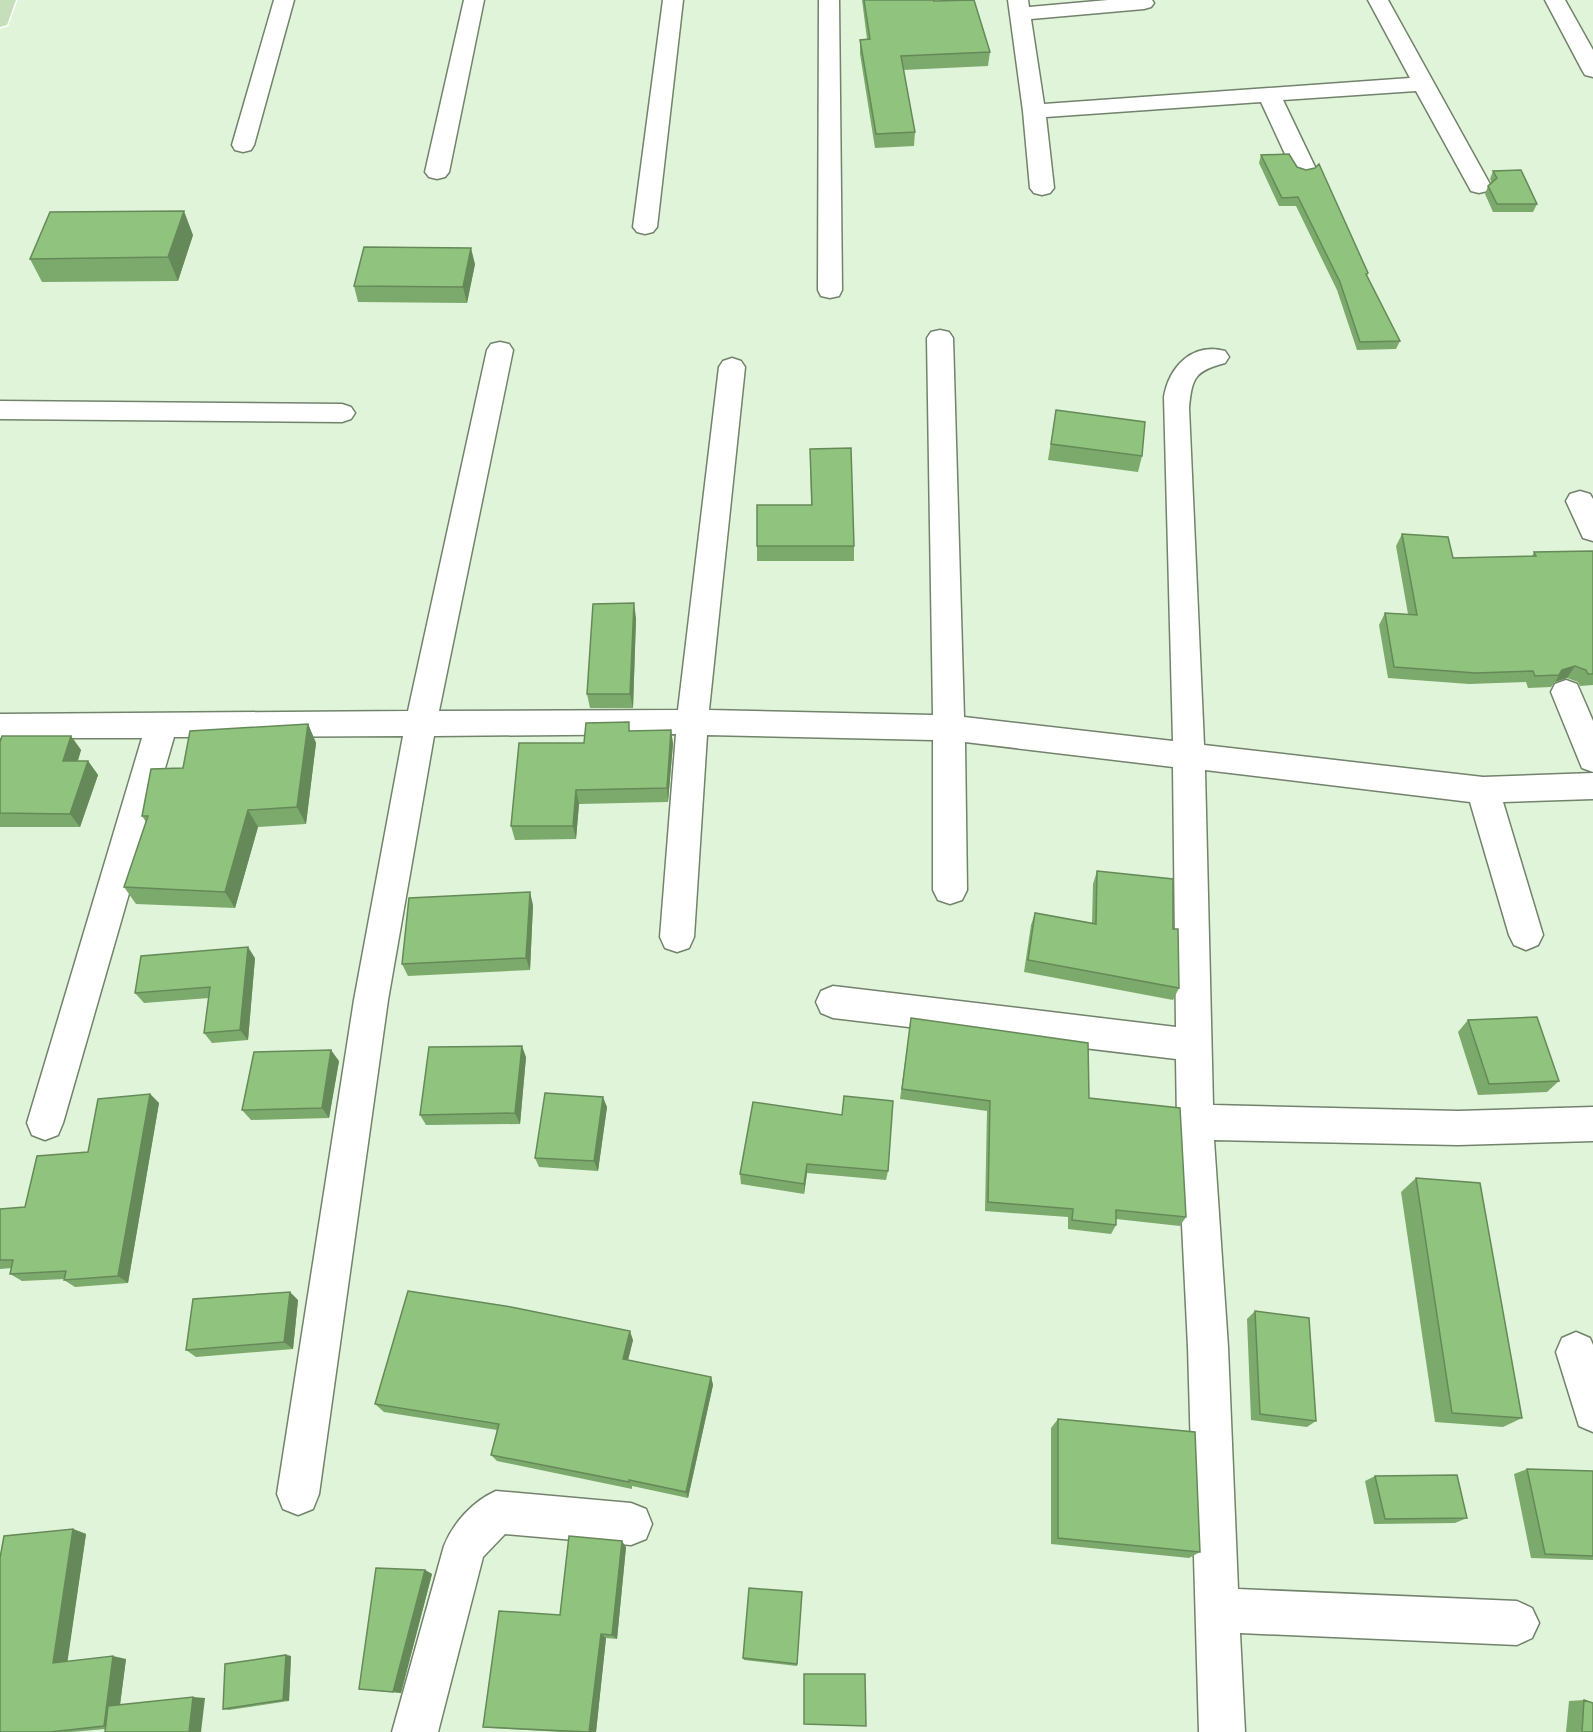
<svg xmlns="http://www.w3.org/2000/svg" width="1593" height="1732" viewBox="0 0 1593 1732" font-family="Spectral,serif">
<style>
.lines{fill:none;stroke-linecap:round;stroke-linejoin:round}
.minor-casing{stroke:#71836b;stroke-width:3}
.major-casing{stroke:#fff;stroke-width:3}
.minor{fill:#fff;fill-rule:evenodd}
.major{fill:#c4dfba;fill-rule:evenodd}
.wall{fill:#7ca96c}
.shaded-wall{fill:#658958}
.building{fill:#90c47e;stroke:#658958;stroke-width:1.5}
</style>
<rect width="100%" height="100%" fill="#e0f4d9"/>
<g class="lines">
<defs>
<path id="minor" d="M274 0H294L254 145 251 150 243 152 235 150 232 145Z
M464 0H484L449 172 445 177 437 179 429 177 425 172Z
M663 0H683L657 227 653 232 645 234 637 232 633 227Z
M819 0H839L842 290 839 296 830 298 821 296 818 290Z
M1008 0H1028L1029 7 1108 0H1152L1154 3 1151 7 1144 9 1031 19 1044 104 1410 78 1368 0H1388L1491 186 1487 191 1479 193 1471 191 1416 91 1283 100 1316 169 1312 174 1304 176 1296 174 1292 169 1261 102 1046 117 1054 188 1050 193 1042 195 1034 193 1030 188 1023 111Z
M1545 0H1565L1593 50V77L1585 75 1582 70Z
M940 330 949 332 953 338 964 717 1173 741 1164 397C1169 367 1192 342 1225 351L1229 357 1225 363C1195 371 1192 377 1189 408L1204 745 1483 777 1593 773V799L1503 802 1543 935 1538 945 1526 950 1514 945 1509 935 1470 802 1205 770 1213 1105 1458 1111 1593 1107V1141L1458 1145 1214 1140 1228 1347 1238 1589 1517 1601 1532 1608 1539 1623 1532 1638 1517 1645 1240 1633 1245 1732H1199L1188 1347 1177 1122 1176 1059 833 1018 821 1013 816 1002 821 991 833 986 1176 1027 1173 767 965 742 967 890 962 900 950 904 938 900 933 890V740L707 735 694 937 689 948 677 952 665 948 660 937 676 734 434 736 388 1000 319 1494 313 1509 298 1515 283 1509 277 1494 354 1000 403 736 174 737 63 1123 58 1135 45 1140 32 1135 27 1123 142 738H0V714L408 711 487 350 491 344 500 342 509 344 513 350 439 711 678 710 719 367 723 361 732 358 741 361 745 367 709 710 933 715 927 338 931 332Z
M0 401 342 404 351 407 355 413 351 419 342 422 0 419Z
M1580 491 1590 494 1593 499V541L1583 538 1566 501 1570 494Z
M1566 680 1577 684 1593 721V772L1582 768 1551 692 1555 684Z
M1576 1332 1590 1338 1593 1345V1432L1579 1426 1556 1352 1562 1338Z
M496 1491 631 1503 646 1509 652 1524 646 1539 631 1545 505 1534 483 1557 438 1732H392L444 1546C453 1523 473 1501 496 1491Z"/>
<path id="major" d="M0 0H16L7 25 0 27Z"/>
</defs>
<use href="#minor" class="minor-casing"/>
<use href="#major" class="major-casing"/>
<use href="#minor" class="minor"/>
<use href="#major" class="major"/>
</g>
<path class="wall" d="M862 0H934V1L990 52 988 66 903 70 915 132 914 146 875 148 860 54V40L867 39Z
M1261 155 1297 167 1368 273 1367 276 1400 341 1396 349 1357 350 1337 290 1296 206H1279L1259 163Z
M1493 171 1537 204 1533 212H1493L1485 194 1488 186 1492 183 1490 179Z
M193 235 178 281 42 282 30 259Z
M475 264 467 303 358 302 354 286Z
M1056 410 1142 456 1138 472 1048 460Z
M810 449 854 546V561H757V546L811 505Z
M1402 534 1453 558 1532 556 1534 552 1593 551V685L1580 686 1578 682 1567 678 1555 682 1551 687 1528 688 1526 682 1469 684 1388 678 1379 625 1385 613 1408 614 1396 546Z
M636 618 633 708H590L587 694Z
M308 724 316 743 306 824 258 827 235 908 136 904 124 887 146 822 142 816 183 768Z
M671 730 673 744 668 802 579 804 576 839 515 840 511 826 584 743 631 731Z
M71 736 81 750 78 761H88L98 775 80 827H0V742Z
M1097 871 1173 929 1179 988 1173 1000 1024 972 1031 925 1035 913 1092 923 1093 884Z
M533 905 530 970 408 976 402 964Z
M255 958 248 1040 212 1043 204 1033 209 998 144 1003 135 993Z
M911 1018 1089 1098 1186 1217 1180 1226 1116 1219V1225L1111 1234 1068 1229V1217L985 1211 987 1111 900 1099Z
M1468 1020 1559 1081 1547 1092 1478 1095 1458 1032Z
M526 1057 520 1124 426 1125 420 1115Z
M339 1061 329 1118 251 1120 242 1110Z
M150 1094 159 1103 128 1283 75 1287 64 1280 65 1279 22 1281 10 1274 12 1268 0 1269V1209L25 1207 88 1152Z
M753 1102 888 1171 886 1180 807 1173 804 1194 741 1184 740 1174Z
M607 1107 598 1171 539 1167 535 1158Z
M1416 1178 1522 1418 1503 1427 1435 1422 1401 1192Z
M298 1300 293 1349 196 1357 186 1350Z
M1255 1311 1316 1421 1307 1427 1251 1420 1247 1319Z
M633 1340 628 1360 711 1377 713 1385 688 1498 632 1486V1489L497 1461 491 1455 497 1430 384 1412 375 1404Z
M1058 1419 1200 1552 1189 1558 1051 1544V1428Z
M1527 1469 1593 1471V1560L1531 1558 1514 1474Z
M1375 1476 1467 1518 1455 1523 1374 1524 1365 1481Z
M73 1529 86 1534 67 1661 126 1659 120 1705 205 1698 105 1729 72 1732H0Z
M626 1547 617 1639 606 1638 596 1732H561L492 1728 483 1727 560 1615Z
M425 1570 432 1574 401 1693 359 1689Z
M802 1592 797 1666 744 1660 743 1658Z
M286 1655 291 1656 289 1701 229 1710 223 1709Z
M1584 1700 1593 1732H1566L1569 1701Z"/>
<path class="shaded-wall" d="M184 211 193 235 178 281 168 257Z
M471 248 475 264 467 303 463 287Z
M634 603 636 618 633 708 630 694Z
M1575 666 1567 678 1555 682 1562 670Z
M308 724 316 743 306 824 297 807Z
M671 730 673 744 668 802 667 788Z
M71 736 81 750 73 775 63 761Z
M88 761 98 775 80 827 70 814Z
M576 790 579 804 576 839 573 826Z
M248 810 258 827 235 908 225 892Z
M530 892 533 905 530 970 526 958Z
M248 947 255 958 248 1040 240 1030Z
M522 1046 526 1057 520 1124 515 1113Z
M331 1050 339 1061 329 1118 322 1108Z
M150 1094 159 1103 128 1283 118 1276Z
M603 1097 607 1107 598 1171 594 1161Z
M807 1164V1173L804 1194V1184Z
M290 1292 298 1300 293 1349 284 1342Z
M630 1331 633 1340 626 1368 623 1359Z
M711 1377 713 1385 688 1498 686 1492Z
M73 1529 86 1534 67 1665 53 1663Z
M622 1541 626 1547 617 1639 612 1635Z
M425 1570 432 1574 401 1693 393 1692Z
M601 1634 606 1638 596 1732H589Z
M286 1655 291 1656 289 1701 283 1700Z
M113 1656 126 1659 117 1727 104 1726Z
M193 1697 205 1698 201 1732H189Z"/>
<path class="building" d="M864 0H934V1L974 0 990 52 901 56 915 132 876 134 860 40 870 39Z
M1289 154 1297 167 1306 170 1315 168 1319 164 1368 273 1366 274 1400 341 1360 342 1340 282 1298 197 1282 198 1261 155Z
M1521 170 1537 204H1497L1488 186 1497 178 1493 171Z
M184 211 168 257 30 259 50 212Z
M364 247 471 248 463 287 354 286Z
M1056 410 1145 422 1142 456 1051 444Z
M851 448 854 546H757V505H812L810 449Z
M1402 534 1448 537 1453 558 1536 556 1534 552 1593 551V674H1588L1586 670 1575 666 1562 670 1559 675 1535 676 1533 671 1476 673 1394 667 1385 613 1417 615Z
M634 603 630 694H587L593 604Z
M629 722V731L671 730 667 788 576 790 573 826H511L519 743H584L586 723Z
M308 724 297 807 248 810 225 892 124 887 148 816H142L151 769 183 768 190 731Z
M2 736H71L63 761H88L70 814 0 813V742Z
M1097 871 1173 879V929H1178L1179 988 1028 960 1035 913 1096 924Z
M530 892 526 958 402 964 409 898Z
M248 947 240 1030 204 1033 210 987 135 993 141 956Z
M1537 1017 1559 1081 1489 1084 1468 1020Z
M911 1018 1088 1043 1089 1098 1180 1108 1186 1217 1116 1210V1225L1072 1220 1073 1209 988 1202 990 1101 902 1089Z
M522 1046 515 1113 420 1115 429 1047Z
M331 1050 322 1108 242 1110 254 1052Z
M545 1093 603 1097 594 1161 535 1158Z
M150 1094 118 1276 64 1280 66 1271 10 1274 13 1260H0V1209L25 1207 37 1156 88 1152 98 1099Z
M844 1096 893 1101 888 1171 807 1164 804 1184 740 1174 753 1102 842 1115Z
M1416 1178 1480 1183 1522 1418 1452 1413Z
M408 1291 511 1307 630 1331 623 1359 711 1377 686 1492 629 1480V1482L491 1455 499 1424 375 1404Z
M290 1292 284 1342 186 1350 193 1299Z
M1255 1311 1309 1318 1316 1421 1260 1414Z
M1058 1419 1195 1432 1200 1552 1058 1538Z
M1527 1469 1593 1471V1556L1545 1554Z
M1457 1475 1467 1518 1385 1519 1375 1476Z
M73 1529 53 1663 113 1656 104 1726 50 1732H0V1558L4 1536Z
M569 1536 622 1541 612 1635 601 1634 589 1732 483 1727 499 1611 560 1615Z
M376 1568 425 1570 393 1692 359 1689Z
M749 1588 802 1592 797 1664 743 1658Z
M286 1655 283 1700 223 1709 225 1664Z
M804 1674H865L866 1726 804 1724Z
M193 1697 189 1732H105L108 1706Z
M1584 1700 1593 1703V1732H1582Z"/>
</svg>
